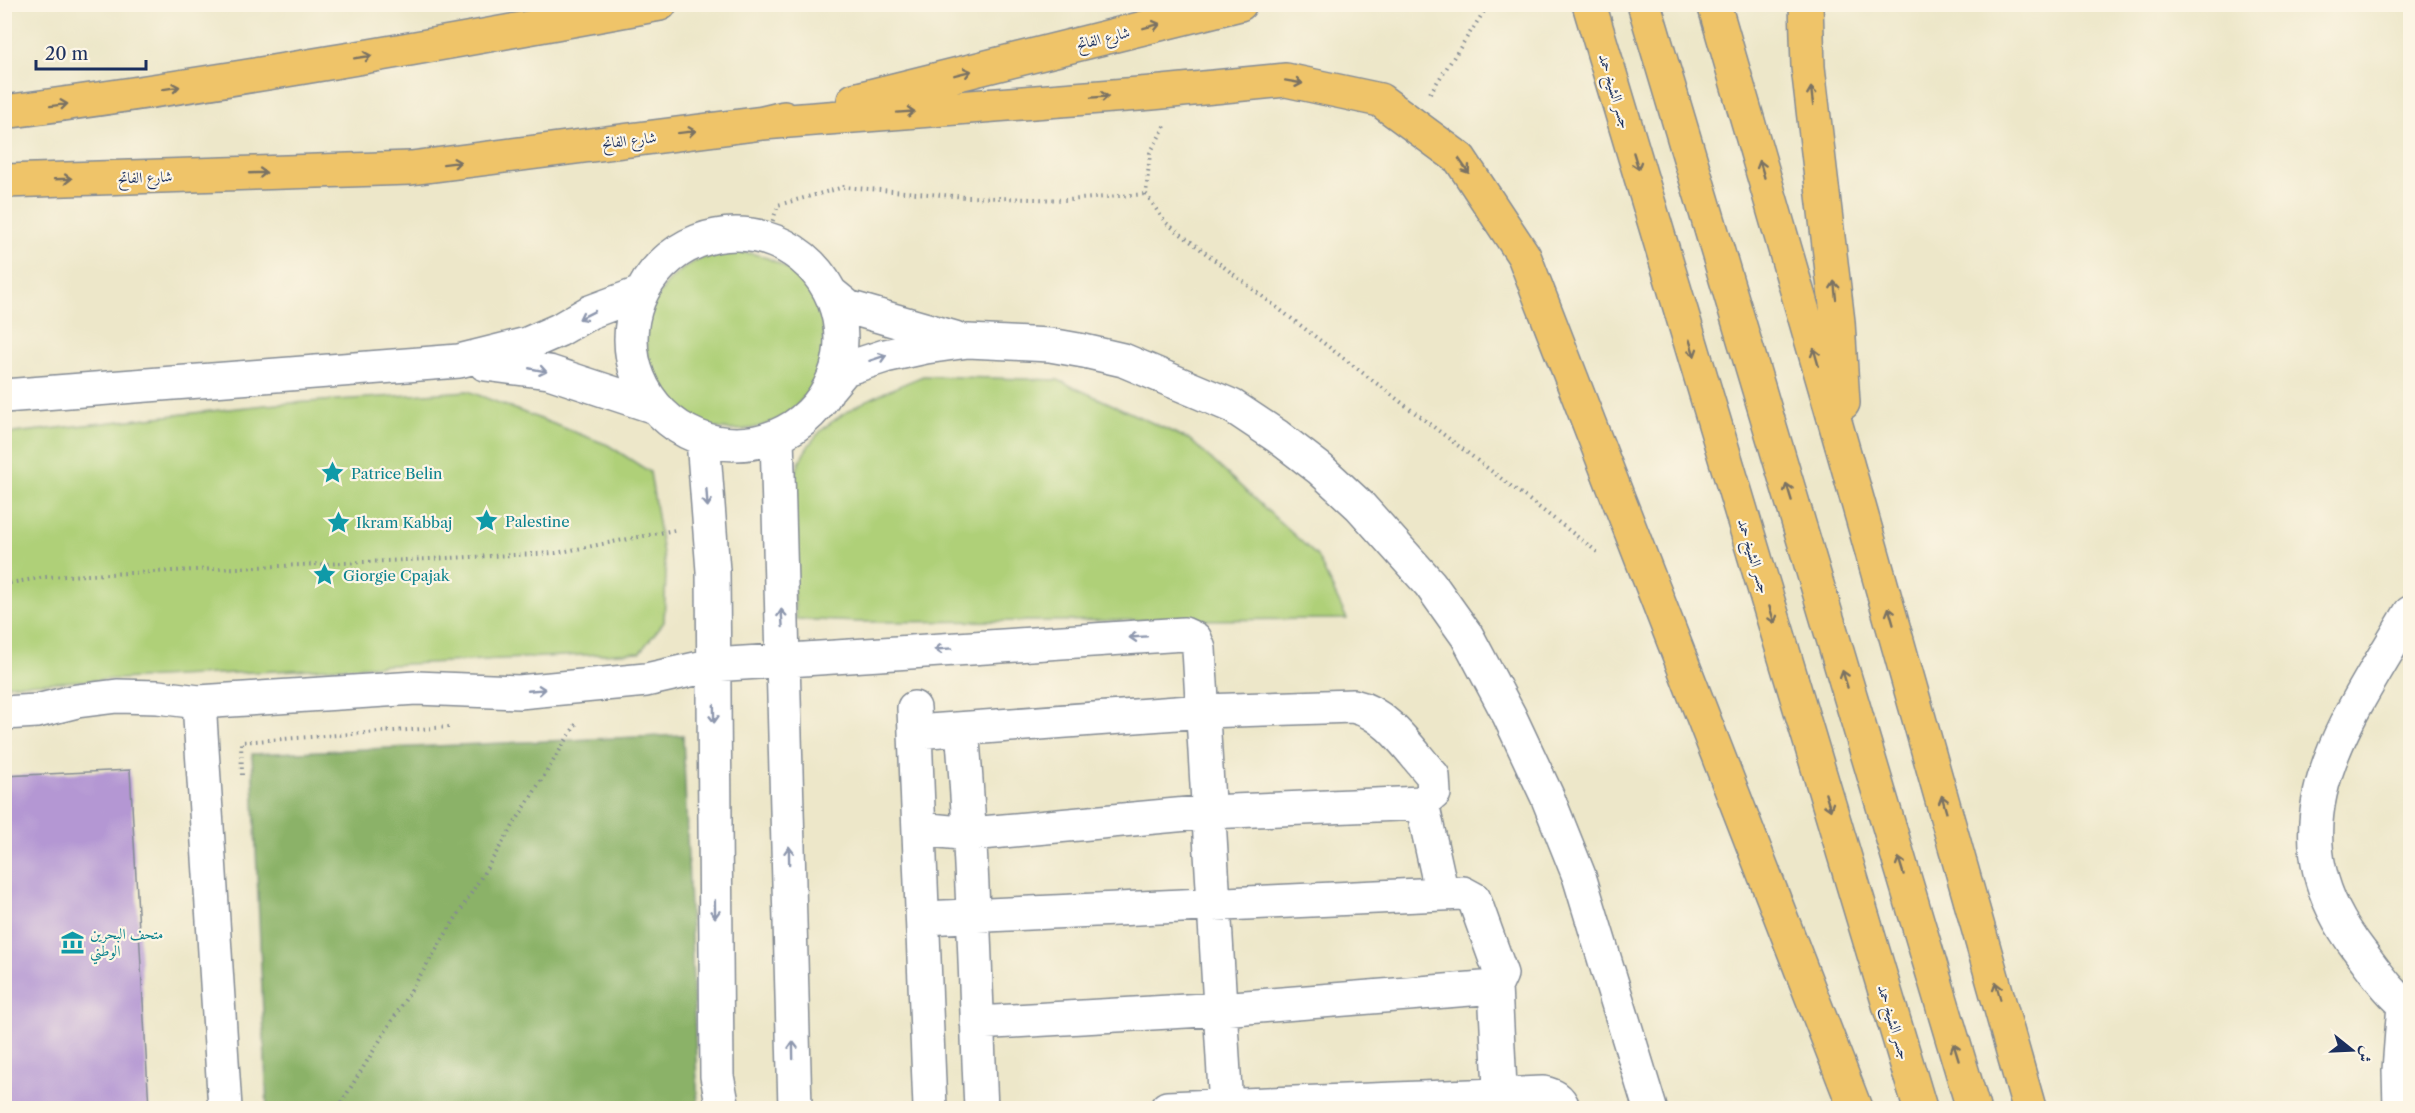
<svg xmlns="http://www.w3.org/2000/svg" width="2415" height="1113" viewBox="0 0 2415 1113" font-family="'Libre Caslon Text',Amiri,serif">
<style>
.green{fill:#afd078;stroke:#65806b;stroke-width:1.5}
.forest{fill:#8bb268;stroke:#537063;stroke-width:1.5}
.building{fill:#b497d3}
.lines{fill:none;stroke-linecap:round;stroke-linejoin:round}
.minor-casing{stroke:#848b94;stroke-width:36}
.major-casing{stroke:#848b94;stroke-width:36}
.path{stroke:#848b94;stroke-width:4;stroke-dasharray:1.5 4.5;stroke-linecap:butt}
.minor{stroke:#fff;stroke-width:33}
.major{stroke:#efc469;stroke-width:33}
.oneway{stroke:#7a7263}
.oneway2{stroke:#8d97ae}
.labels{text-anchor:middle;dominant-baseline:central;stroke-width:4.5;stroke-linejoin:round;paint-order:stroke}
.street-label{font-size:15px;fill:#1b2f5e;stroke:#fcf5e5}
.culture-label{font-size:15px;fill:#0d838f;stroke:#fcf5e5;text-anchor:start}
</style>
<rect width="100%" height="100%" fill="#fcf5e5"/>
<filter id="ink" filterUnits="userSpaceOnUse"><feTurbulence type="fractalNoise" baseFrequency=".0167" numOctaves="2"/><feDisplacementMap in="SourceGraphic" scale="12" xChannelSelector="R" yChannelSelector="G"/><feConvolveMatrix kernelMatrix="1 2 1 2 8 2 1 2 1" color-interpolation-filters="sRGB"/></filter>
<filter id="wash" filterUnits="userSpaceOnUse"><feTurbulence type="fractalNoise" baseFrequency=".008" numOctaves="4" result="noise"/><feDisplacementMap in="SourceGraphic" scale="24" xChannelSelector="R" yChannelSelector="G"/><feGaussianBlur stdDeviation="1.35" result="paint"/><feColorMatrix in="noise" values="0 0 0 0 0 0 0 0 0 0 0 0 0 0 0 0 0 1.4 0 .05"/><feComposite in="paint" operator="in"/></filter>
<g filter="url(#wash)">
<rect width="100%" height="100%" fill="#ede7c9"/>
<path class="green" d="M646 341a89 89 0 1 1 178 0a89 89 0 1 1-178 0Z
M923 376 1058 380 1190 440 1317 556 1347 619 858 622 796 619C791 559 772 477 822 430 850 405 889 390 923 376Z
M468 391 608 445 650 472 666 573 664 622 640 652 5 685V434L265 405Z"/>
<path class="forest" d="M683 735 698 1108H267L252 754Z"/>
<g id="blocks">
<path class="building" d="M130 770 149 1108H4V776Z"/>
</g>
</g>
<g filter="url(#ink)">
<use href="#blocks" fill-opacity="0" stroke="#848b94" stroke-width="1.5"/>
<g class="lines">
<defs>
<path id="minor" d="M631 339a105 105 0 1 1 210 0a105 105 0 1 1-210 0Z
M832 294 848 307 955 338
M485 364 549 372 655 407
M830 387 845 369 885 356 926 347 968 341 1050 345 1084 351 1123 360 1232 406 1277 436 1320 469 1360 506 1430 584 1467 636 1509 715 1547 796 1579 876 1650 1108
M4 396 459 361 527 344 559 330 590 312 641 293
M777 436 795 1108
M703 439 713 571 717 1076 723 1108
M2410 613C2345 724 2264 827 2359 950 2375 971 2389 993 2410 1008
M199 702 225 1108
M914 708 930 1108
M4 713 37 711 77 701 117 696 158 697 199 702 416 688 519 692 646 680 713 665 1184 634 1195 639 1199 649 1226 1108
M962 729C973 855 975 982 981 1108
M915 732 1204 711 1353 706C1387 713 1410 750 1433 776L1434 793 1422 803 1209 812 971 834 919 829
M1422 803 1442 894
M924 918 1463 893 1474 899 1501 974 1495 987 1221 1009 977 1023
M1495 987 1501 1108
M1167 1108 1543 1093C1553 1095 1560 1098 1563 1108
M2400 1108 2399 1070 2404 1004"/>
<path id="major" d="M1589 4 1920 1108
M1644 4 1973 1108
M1714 4 1844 453 2029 1108
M1806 4 1808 67 1838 322 1843 403
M854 100 1240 4
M4 112C224 83 442 44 660 4
M763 123 1152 93 1286 80 1380 100 1460 159 1524 256 1855 1108
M4 181 411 168 763 123 784 118"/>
</defs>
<use href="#minor" class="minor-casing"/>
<use href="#major" class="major-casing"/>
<path class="path" d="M1430 93 1489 4
M1165 126 1150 153 1146 194 1165 222 1600 554
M767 238 778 205 844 187 966 197 1067 200 1146 194
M4 584 45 577 556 553 675 530
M242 775 241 742 449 727
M338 1108 578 721"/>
<use href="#minor" class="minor"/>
<use href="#major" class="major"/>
</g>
<defs><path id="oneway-shaft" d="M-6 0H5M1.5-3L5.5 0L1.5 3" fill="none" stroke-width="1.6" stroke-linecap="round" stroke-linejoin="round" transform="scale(1.5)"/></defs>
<g class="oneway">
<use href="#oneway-shaft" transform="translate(1152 26) rotate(-14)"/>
<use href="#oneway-shaft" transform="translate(363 57) rotate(-9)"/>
<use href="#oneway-shaft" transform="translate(963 73) rotate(-14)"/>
<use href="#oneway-shaft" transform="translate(1294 82) rotate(10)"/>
<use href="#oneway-shaft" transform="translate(171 88) rotate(-9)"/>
<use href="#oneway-shaft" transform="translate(1812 96) rotate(-97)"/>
<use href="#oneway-shaft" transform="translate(1100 97) rotate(-4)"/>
<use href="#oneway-shaft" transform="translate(59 105) rotate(-7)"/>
<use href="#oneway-shaft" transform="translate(906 112) rotate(-4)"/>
<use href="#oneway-shaft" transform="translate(687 132) rotate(-7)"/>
<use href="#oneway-shaft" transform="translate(1636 161) rotate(73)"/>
<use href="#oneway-shaft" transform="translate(452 163) rotate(-7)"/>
<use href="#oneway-shaft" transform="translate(1464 166) rotate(55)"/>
<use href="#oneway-shaft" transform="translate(1762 169) rotate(-106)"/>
<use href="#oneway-shaft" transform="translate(258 173) rotate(-2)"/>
<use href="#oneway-shaft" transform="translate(63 179) rotate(-2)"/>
<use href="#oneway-shaft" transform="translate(1835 290) rotate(-96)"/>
<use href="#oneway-shaft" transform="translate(1692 348) rotate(73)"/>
<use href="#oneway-shaft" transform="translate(1816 357) rotate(-106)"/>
<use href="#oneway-shaft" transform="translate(1789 492) rotate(-107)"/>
<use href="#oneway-shaft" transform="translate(1772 615) rotate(73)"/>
<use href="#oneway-shaft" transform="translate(1891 616) rotate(-106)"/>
<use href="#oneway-shaft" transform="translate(1845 679) rotate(-107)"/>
<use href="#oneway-shaft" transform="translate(1828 802) rotate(73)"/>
<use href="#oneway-shaft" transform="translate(1944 804) rotate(-106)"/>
<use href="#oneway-shaft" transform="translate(1901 866) rotate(-107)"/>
<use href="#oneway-shaft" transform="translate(1998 991) rotate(-106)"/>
<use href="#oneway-shaft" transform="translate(1956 1052) rotate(-107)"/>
</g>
<g class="oneway2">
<use href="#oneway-shaft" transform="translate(587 315) rotate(153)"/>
<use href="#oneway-shaft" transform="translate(878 358) rotate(-18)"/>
<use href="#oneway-shaft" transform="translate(538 370) rotate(11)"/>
<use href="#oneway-shaft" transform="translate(707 498) rotate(86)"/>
<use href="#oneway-shaft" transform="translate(782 618) rotate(-94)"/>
<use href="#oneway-shaft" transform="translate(1138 637) rotate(176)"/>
<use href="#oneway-shaft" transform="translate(943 649) rotate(176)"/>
<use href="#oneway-shaft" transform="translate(537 690) rotate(-5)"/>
<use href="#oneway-shaft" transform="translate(714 714) rotate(89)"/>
<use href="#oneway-shaft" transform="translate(789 855) rotate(-91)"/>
<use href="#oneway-shaft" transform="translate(715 909) rotate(89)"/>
<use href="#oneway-shaft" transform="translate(793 1050) rotate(-91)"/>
</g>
</g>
<defs>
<symbol id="sight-bare" viewBox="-9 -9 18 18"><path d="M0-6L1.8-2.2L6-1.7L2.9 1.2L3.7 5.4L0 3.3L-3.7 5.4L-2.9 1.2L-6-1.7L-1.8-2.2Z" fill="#0f9aa8" stroke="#fcf5e5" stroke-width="2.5" paint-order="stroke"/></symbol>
<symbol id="museum-bare" viewBox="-9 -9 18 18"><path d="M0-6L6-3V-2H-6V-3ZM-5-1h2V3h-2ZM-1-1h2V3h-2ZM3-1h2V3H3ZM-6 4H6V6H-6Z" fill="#0f9aa8" stroke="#fcf5e5" stroke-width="2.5" paint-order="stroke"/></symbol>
</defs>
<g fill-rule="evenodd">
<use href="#sight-bare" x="316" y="456" width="33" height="33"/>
<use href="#sight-bare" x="470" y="504" width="33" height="33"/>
<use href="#sight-bare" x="322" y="506" width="33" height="33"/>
<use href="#sight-bare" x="308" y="558" width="33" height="33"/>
<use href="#museum-bare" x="56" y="926" width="33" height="33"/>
</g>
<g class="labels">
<g class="street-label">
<text transform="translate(1103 38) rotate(-14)">شارع الفاتح</text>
<text transform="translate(1615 91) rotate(73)">جسر الشيخ حمد</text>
<text transform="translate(629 140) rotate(-7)">شارع الفاتح</text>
<text transform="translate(145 177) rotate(-2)">شارع الفاتح</text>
<text transform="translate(1754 556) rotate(73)">جسر الشيخ حمد</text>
<text transform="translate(1894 1022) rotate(73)">جسر الشيخ حمد</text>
</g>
<g class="culture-label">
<text x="351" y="473">Patrice Belin</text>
<text x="505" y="521">Palestine</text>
<text x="356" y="522">Ikram Kabbaj</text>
<text x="343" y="575">Giorgie Cpajak</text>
<text x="90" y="933">متحف البحرين<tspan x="90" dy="17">الوطني</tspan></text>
</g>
</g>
<rect width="2415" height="1113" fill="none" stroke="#fcf5e5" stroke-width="24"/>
<g transform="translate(2352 1050) rotate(108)" stroke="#fcf5e5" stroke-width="4.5" paint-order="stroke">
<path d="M0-4.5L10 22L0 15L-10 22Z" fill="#1b2f5e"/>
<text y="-9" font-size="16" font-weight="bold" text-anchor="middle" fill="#1b2f5e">ش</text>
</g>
<path d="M36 60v9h110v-9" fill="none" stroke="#1b2f5e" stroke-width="3"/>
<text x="45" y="60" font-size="18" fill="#1b2f5e" stroke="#fcf5e5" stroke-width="4.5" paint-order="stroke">20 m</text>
</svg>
